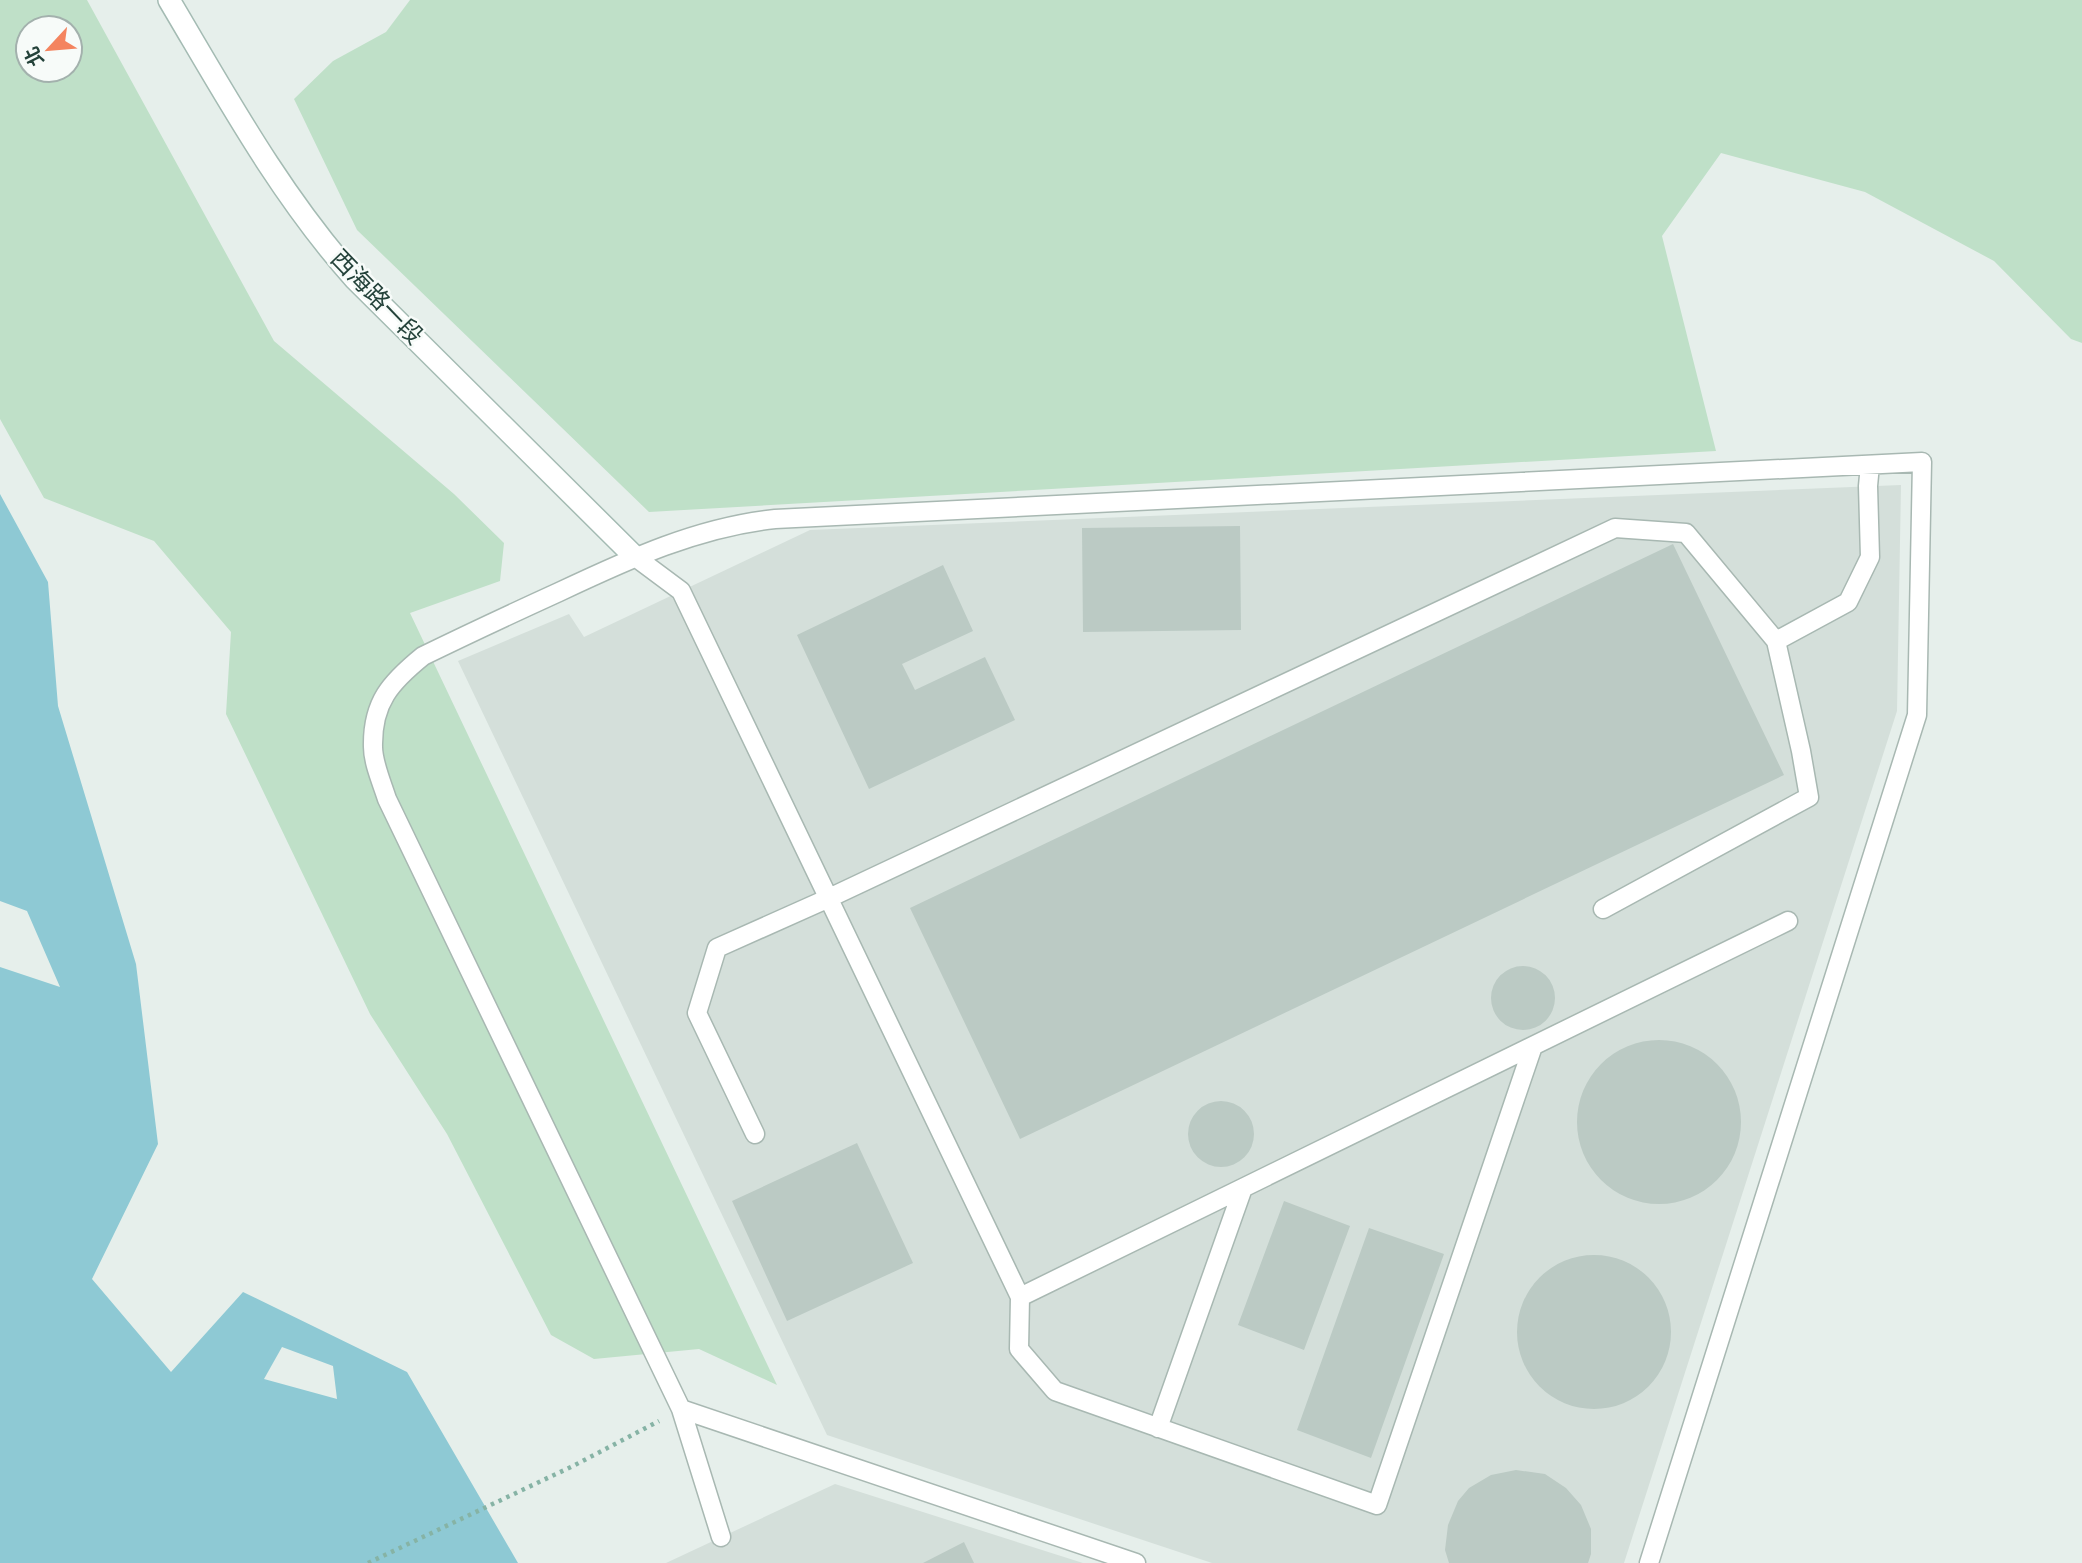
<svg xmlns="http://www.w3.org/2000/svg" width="2082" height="1563" viewBox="0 0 2082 1563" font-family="'Alegreya Sans','Noto Sans TC',sans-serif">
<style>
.built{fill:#d4dfda}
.green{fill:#bfe0c8;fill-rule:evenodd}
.water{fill:#8ec9d4;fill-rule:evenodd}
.building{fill:#bbcac4}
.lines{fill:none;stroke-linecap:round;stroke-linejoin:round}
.lane-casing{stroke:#a8b8b2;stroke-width:21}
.secondary-casing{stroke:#a4bbb3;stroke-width:24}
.path{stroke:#86b3a5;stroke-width:4.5;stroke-dasharray:3.5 5;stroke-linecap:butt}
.lane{stroke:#fff;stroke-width:18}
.secondary{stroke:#fff;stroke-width:21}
.labels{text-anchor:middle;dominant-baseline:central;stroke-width:5;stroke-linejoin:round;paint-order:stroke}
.street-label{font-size:24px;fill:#24423a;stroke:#f7fbf9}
</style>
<rect width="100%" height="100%" fill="#e6efeb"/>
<path class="built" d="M1901 485 1897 711 1624 1563H1212L827 1435 458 661 569 614 584 637 810 530Z
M835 1484 1083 1563H666Z"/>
<path class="green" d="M0 0H87L274 341 454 494 504 543 500 581 410 613 777 1385 699 1349 594 1359 551 1335 447 1134 370 1014 226 714 231 632 154 541 44 498 0 419ZM28 28H70V70H28Z
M410 0H2082V343L2071 339 1994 261 1865 192 1721 153 1662 236 1716 451 649 512 357 230 294 99 333 61 386 32Z"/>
<path class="water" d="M0 494 48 582 58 706 136 964 158 1144 92 1279 171 1372 243 1292 407 1372 518 1563H0V967L60 987 27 911 0 901ZM282 1347 333 1366 337 1399 264 1379Z"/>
<path class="building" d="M1240 526 1241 630 1083 632 1082 528Z
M1673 544 1784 775 1020 1139 910 908Z
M943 565 973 631 902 664 915 690 985 657 1015 720 869 789 797 635Z
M1491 998a32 32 0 1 1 64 0a32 32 0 1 1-64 0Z
M1577 1122a82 82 0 1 1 164 0a82 82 0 1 1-164 0Z
M1188 1134a33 33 0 1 1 66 0a33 33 0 1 1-66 0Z
M857 1143 913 1263 787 1321 732 1201Z
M1284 1201 1350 1226 1304 1350 1238 1325Z
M1369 1228 1444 1254 1371 1458 1297 1430Z
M1517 1332a77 77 0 1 1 154 0a77 77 0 1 1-154 0Z
M1516 1470 1545 1474 1566 1488 1581 1505 1591 1529V1554L1588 1563H1449L1445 1550 1448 1525 1458 1501 1469 1488 1491 1475Z
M964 1542 974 1563H923Z"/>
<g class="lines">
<defs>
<path id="lane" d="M634 556 681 591 1020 1297 1788 921
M1776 641 1848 602 1870 557 1868 486 1870 465
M755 1134 697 1013 717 948 829 898 1615 528 1686 533 1776 641 1801 751 1809 797 1603 909
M1020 1297 1019 1349 1055 1391 1377 1505 1533 1046
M681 1409 721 1537
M1158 1428 1243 1188
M1136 1563 681 1409 387 799C382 783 373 763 373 747 372 702 391 682 423 656 468 634 513 613 559 592 629 559 698 527 775 519L1922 462 1917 715 1649 1563"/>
<path id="secondary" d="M169 0C226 96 280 195 355 279L634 556"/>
</defs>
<use href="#lane" class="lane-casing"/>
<use href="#secondary" class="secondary-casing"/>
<path class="path" d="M368 1563 573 1466 659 1421"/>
<use href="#lane" class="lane"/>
<use href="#secondary" class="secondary"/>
</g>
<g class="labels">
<g class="street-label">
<text transform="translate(376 298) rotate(46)">西海路一段</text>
</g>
</g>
<g transform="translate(49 49) rotate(244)"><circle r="33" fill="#f7fbf9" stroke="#a3b1ad" stroke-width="2"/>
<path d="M0-5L12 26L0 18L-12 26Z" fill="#f4845f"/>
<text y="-10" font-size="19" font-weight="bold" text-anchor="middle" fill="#24423a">北</text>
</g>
</svg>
